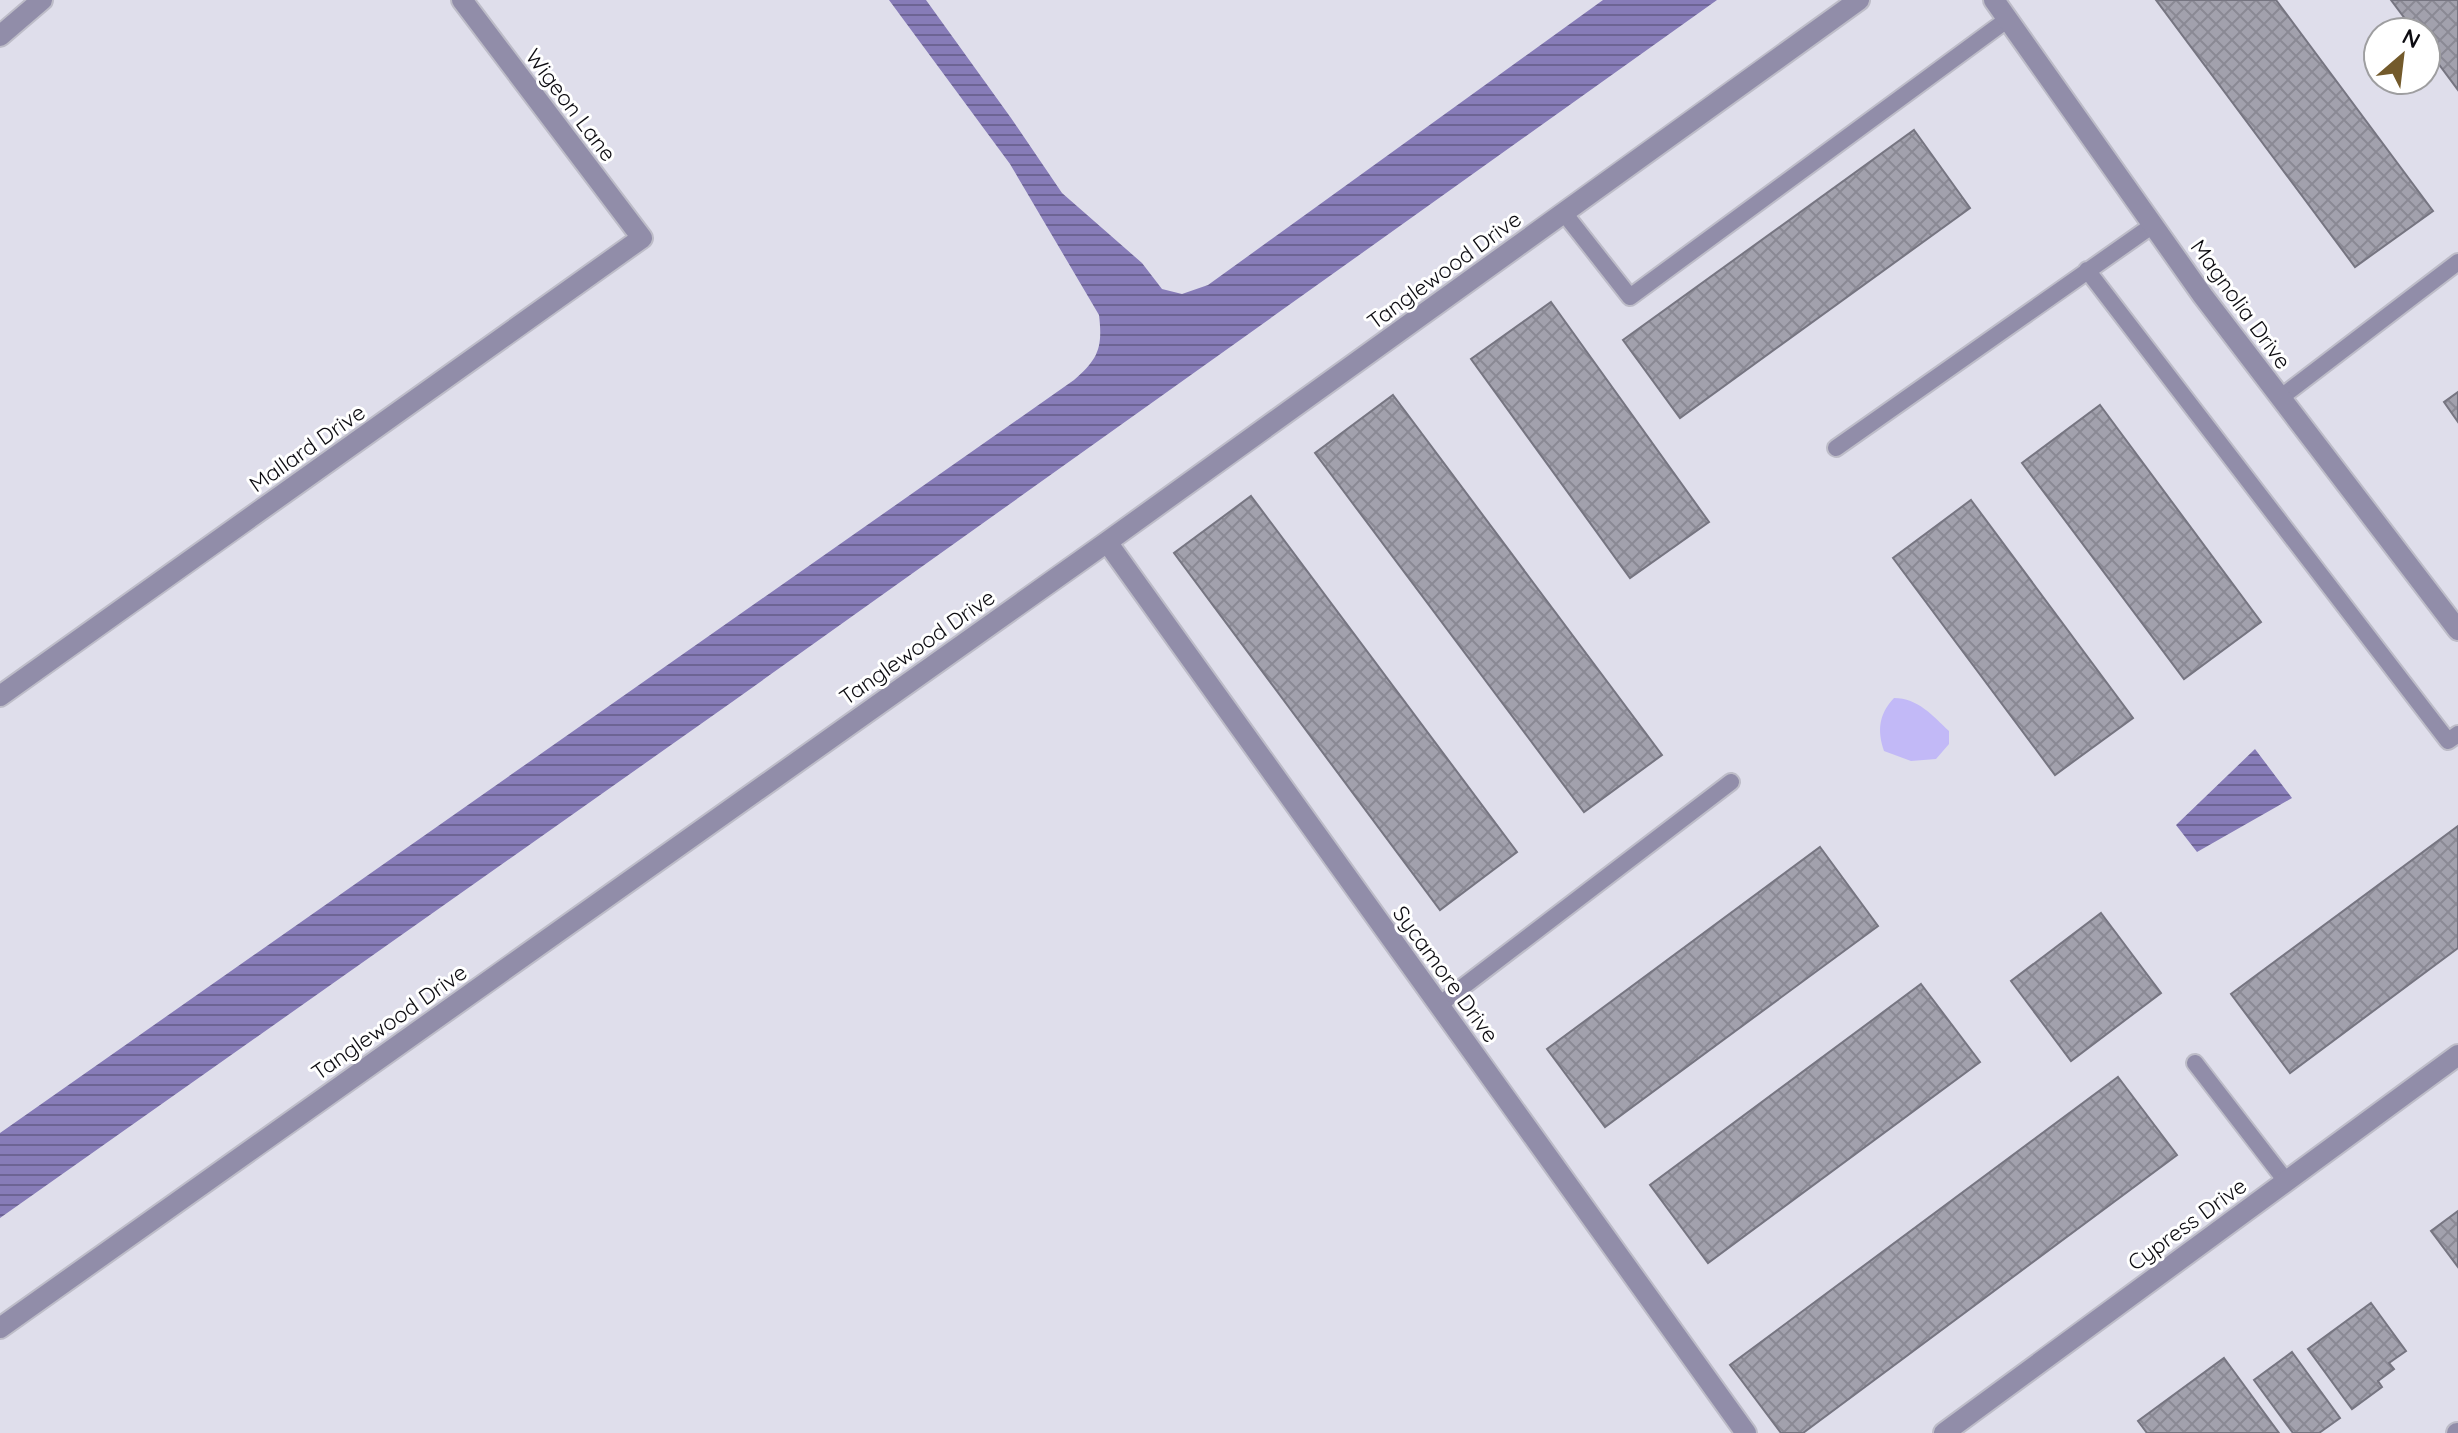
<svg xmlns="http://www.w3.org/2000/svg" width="2458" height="1433" viewBox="0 0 2458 1433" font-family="Quicksand,sans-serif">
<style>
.green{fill:#c2b9f7}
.water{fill:url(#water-rules)}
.building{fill:url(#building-cross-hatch);stroke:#767581;stroke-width:2}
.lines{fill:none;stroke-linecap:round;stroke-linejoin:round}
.lane-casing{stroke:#bdbcc8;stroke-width:20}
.street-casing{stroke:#bdbcc8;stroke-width:24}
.lane{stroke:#918da9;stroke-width:16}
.street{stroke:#918da9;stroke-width:20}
.labels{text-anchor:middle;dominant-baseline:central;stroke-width:6;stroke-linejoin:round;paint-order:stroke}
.street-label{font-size:22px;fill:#0d0c11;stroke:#fff}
</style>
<defs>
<pattern id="water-rules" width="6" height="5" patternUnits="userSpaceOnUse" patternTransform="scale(2)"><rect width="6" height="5" fill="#877cb8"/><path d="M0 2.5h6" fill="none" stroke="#6d6494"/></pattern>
<pattern id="building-cross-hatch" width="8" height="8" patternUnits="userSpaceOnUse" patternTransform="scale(2)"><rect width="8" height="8" fill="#a2a1ad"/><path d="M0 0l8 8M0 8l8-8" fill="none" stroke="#8a8994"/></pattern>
</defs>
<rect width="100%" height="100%" fill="#dfdeeb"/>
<path class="green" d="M1894 698C1918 698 1933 716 1949 731V744L1936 759 1911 761 1884 751C1877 730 1879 714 1894 698Z"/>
<path class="water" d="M889 0H926L1011 118 1062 193 1142 263 1162 289 1182 294 1208 285 1603 0H1717L732 702 0 1218V1133L1074 380C1098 359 1103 348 1099 315L1010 164Z
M2255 749 2292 798 2197 852 2176 825Z"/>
<path class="building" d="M2156 0H2276L2433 211 2355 267Z
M2391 0H2458V90L2426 47V32H2415Z
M1914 130 1970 208 1680 418 1623 340Z
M1551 302 1709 522 1630 578 1471 359Z
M2458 392V422L2444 402Z
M1393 395 1662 755 1584 812 1315 453Z
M2100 405 2261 622 2184 679 2022 463Z
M1251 496 1517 852 1440 910 1174 553Z
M1971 500 2133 718 2055 775 1893 558Z
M2458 826V948L2290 1073 2231 994Z
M1820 847 1878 926 1605 1127 1547 1049Z
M2101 913 2161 993 2071 1061 2011 981Z
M1921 984 1980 1062 1708 1263 1650 1185Z
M2118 1077 2177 1155 1803 1433H1781L1730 1365Z
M2458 1211V1267L2431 1231Z
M2371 1303 2406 1351 2389 1363 2394 1369 2378 1381 2382 1387 2352 1409 2308 1349Z
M2292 1352 2340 1418 2319 1433H2293L2254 1380Z
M2224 1358 2279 1433H2147L2138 1421Z"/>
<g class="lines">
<defs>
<path id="lane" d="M1564 213 1630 297 2008 19
M2087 270 2448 741 2458 734
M2280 398 2458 262
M1836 448 2153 225
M1439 1005 1731 782
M2195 1063 2286 1181"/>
<path id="street" d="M1994 0 2203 296 2458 630
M0 36 42 0
M1107 542 1746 1433
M0 696 642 238 462 0
M0 1328 1107 542 1859 0
M1944 1433 2458 1055
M2457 1433H2458"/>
</defs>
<use href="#lane" class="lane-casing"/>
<use href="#street" class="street-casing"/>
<use href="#lane" class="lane"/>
<use href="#street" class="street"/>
</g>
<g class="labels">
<g class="street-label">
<text transform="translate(571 105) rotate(53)">Wigeon Lane</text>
<text transform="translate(1444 270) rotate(-36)">Tanglewood Drive</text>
<text transform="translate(2241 304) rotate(54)">Magnolia Drive</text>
<text transform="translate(307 448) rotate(-35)">Mallard Drive</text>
<text transform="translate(917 647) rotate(-35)">Tanglewood Drive</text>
<text transform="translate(1446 974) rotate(54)">Sycamore Drive</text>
<text transform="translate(389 1022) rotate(-35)">Tanglewood Drive</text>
<text transform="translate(2187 1224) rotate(-36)">Cypress Drive</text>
</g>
</g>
<g transform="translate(2402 56) rotate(28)"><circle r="38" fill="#ffffff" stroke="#9e9ea0" stroke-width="2"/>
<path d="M0-6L14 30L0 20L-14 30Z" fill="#735a2b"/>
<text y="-12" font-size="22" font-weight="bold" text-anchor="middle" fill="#0d0c11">N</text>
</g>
</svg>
